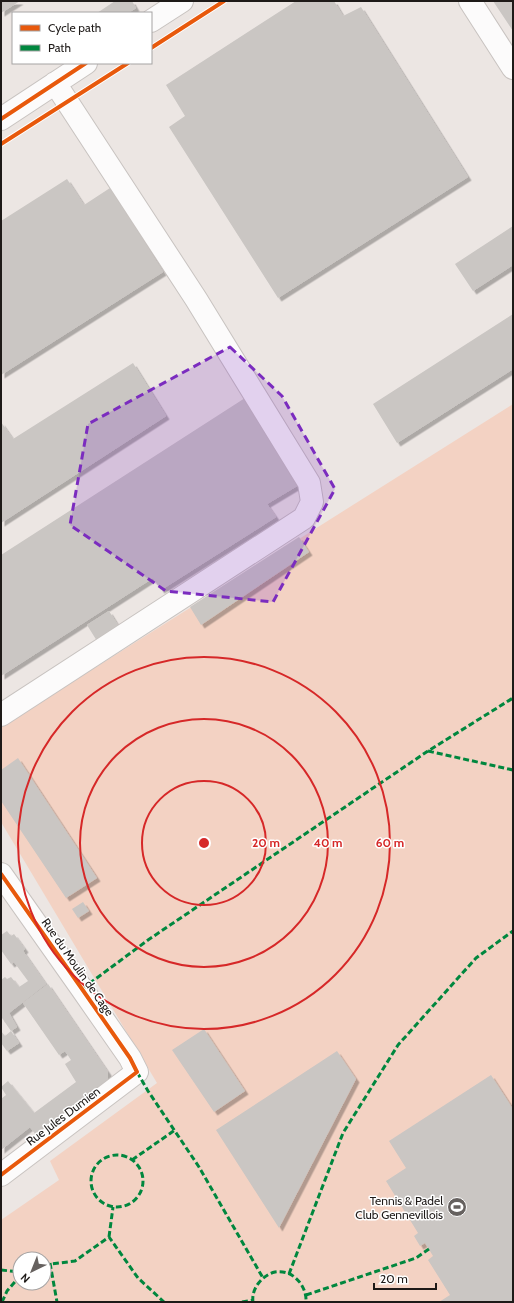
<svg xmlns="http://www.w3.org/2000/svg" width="514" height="1303" viewBox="0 0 514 1303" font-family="Cabin,sans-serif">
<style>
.green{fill:#f3d2c3;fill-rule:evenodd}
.building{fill:#cac6c3;filter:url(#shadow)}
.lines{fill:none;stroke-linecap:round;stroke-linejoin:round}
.minor-casing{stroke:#c8c3c0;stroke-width:24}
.minor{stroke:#fcfbfb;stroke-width:22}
.quiet{stroke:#00873e;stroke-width:3;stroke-dasharray:6 3;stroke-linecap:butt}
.cycleway-casing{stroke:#fff;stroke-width:6}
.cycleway{stroke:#e8590c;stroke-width:4}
.marked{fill:#7b2cbf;fill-opacity:0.2;stroke:#7b2cbf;stroke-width:3;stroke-dasharray:8 5;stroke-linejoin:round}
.ring{fill:none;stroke:#d62828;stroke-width:2}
.labels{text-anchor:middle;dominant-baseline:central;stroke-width:3;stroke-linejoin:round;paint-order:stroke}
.street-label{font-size:12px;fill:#1e1a18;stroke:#fff}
.poi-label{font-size:12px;fill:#1e1a18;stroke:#fff;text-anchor:end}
.centre{fill:#d62828;stroke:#fff;stroke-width:2}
.ring-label{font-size:12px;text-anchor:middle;font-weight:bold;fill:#d62828;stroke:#fff;stroke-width:3;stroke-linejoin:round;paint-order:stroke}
</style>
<defs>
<filter id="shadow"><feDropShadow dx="3.5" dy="3.5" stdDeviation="0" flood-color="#0004"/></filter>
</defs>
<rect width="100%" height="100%" fill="#ece6e3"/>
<path class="green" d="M513 404V1302H1V1220L59 1180 50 1161 157 1083 1 822V727ZM20 1259H44V1283H20Z"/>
<path class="building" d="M1 1H20L1 13Z
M115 1H132L136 8 128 13H97Z
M296 1H334L343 16 361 7 468 177 278 298 169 127 185 116 166 85Z
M493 1H513V31Z
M67 179 84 205 110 188 163 272 1 375V221Z
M513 226V265L473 291 455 264Z
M513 314V369L397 443 373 404Z
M133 363 166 416 1 523V422L13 439Z
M245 398 291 470 288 472 297 486 267 504 276 517 161 590 153 578 1 676V555Z
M299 537 309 552 201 625 190 607Z
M109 611 119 627 97 641 87 625Z
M18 758 97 878 66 898 1 801V770Z
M83 902 89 911 78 918 72 909Z
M7 931 11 936 14 934 25 949 23 951 46 984 9 1013 17 1027 11 1031 2 1018 1 1019V980L5 977 7 979 11 977 19 987 28 981 14 962 11 964 1 950V935Z
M48 984 108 1072V1081L36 1135 30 1127 1 1150V1099L6 1095 1 1087 8 1081 34 1113 76 1082 65 1064 71 1060 65 1051 59 1055 23 1003Z
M204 1029 245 1091 214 1112 172 1050Z
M1 1031 5 1036 11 1031 19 1043 7 1051 1 1043Z
M337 1051 356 1079 279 1228 216 1130Z
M491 1075 513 1109V1302H439L450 1295 428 1260 433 1256 425 1243 420 1246 414 1236 418 1233 386 1181 406 1168 389 1141Z"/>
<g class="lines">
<defs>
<path id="minor" d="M470 1 513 68
M151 21 182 1
M1 119 86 63
M1 715 304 518 312 502 309 483 196 299 55 83
M1 874 82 989 130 1058 137 1072 1 1175"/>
</defs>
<use href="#minor" class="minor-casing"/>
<use href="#minor" class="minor"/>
<path class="quiet" d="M428 751 513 770
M82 989 148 940 428 751 513 698
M137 1072 148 1091 199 1167 263 1278
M91 1181a26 26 0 1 1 52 0a26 26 0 1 1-52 0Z
M132 1160 175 1130
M109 1237 113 1207
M50 1263 57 1302
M44 1265 75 1261 109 1237 138 1278 164 1302
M1 1270 20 1272
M289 1274 343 1133 398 1045 476 958 513 931
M306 1295 416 1258 429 1249
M2 1302 7 1291 20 1276
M242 1302 253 1300
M253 1302C251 1289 262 1275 275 1272 293 1269 307 1286 306 1302"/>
<defs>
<path id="cycleway" d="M151 48 224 1
M1 119 86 63
M1 144 128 63
M1 874 82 989 130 1058 137 1072 1 1175"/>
</defs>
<use href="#cycleway" class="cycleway-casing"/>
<use href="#cycleway" class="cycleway"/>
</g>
<path class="marked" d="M230 347 282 396 335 489 273 602 166 591 70 525 88 424Z"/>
<g class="ring">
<circle cx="204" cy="843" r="62"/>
<circle cx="204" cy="843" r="124"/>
<circle cx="204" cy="843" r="186"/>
</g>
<defs>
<symbol id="stadium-disc" viewBox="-11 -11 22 22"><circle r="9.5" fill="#66615f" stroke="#fff"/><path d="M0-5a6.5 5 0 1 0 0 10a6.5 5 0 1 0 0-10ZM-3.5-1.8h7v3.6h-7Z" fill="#fff"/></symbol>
</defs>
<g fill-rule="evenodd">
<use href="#stadium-disc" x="446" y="1196" width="22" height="22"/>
</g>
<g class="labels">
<g class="street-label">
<text transform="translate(78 967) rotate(55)">Rue du Moulin de Cage</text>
<text transform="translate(63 1116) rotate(-37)">Rue Jules Dumien</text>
</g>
<g class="poi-label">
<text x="443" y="1200">Tennis &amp; Padel<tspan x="443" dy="14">Club Gennevillois</tspan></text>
</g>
</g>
<circle cx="204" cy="843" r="6" class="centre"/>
<g class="ring-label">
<text x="266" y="847">20 m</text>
<text x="328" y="847">40 m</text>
<text x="390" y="847">60 m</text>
</g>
<rect width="514" height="1303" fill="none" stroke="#1e1a18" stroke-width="4"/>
<rect x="12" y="12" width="140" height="52" fill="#ffffff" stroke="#a5a3a3"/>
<rect x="20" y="25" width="20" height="6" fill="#e8590c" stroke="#a5a3a3"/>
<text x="48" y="32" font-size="12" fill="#1e1a18">Cycle path</text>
<rect x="20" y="45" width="20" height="6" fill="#00873e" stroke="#a5a3a3"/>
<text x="48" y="52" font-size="12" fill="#1e1a18">Path</text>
<g transform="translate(32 1271) rotate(223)"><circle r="19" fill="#ffffff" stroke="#a5a3a3"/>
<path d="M0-3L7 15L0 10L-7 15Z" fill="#66615f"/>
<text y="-6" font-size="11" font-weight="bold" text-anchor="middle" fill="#1e1a18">N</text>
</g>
<path d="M374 1283v6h62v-6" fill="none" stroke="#1e1a18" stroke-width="2"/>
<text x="380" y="1283" font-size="12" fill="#1e1a18" stroke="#ffffff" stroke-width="3" paint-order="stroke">20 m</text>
</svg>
